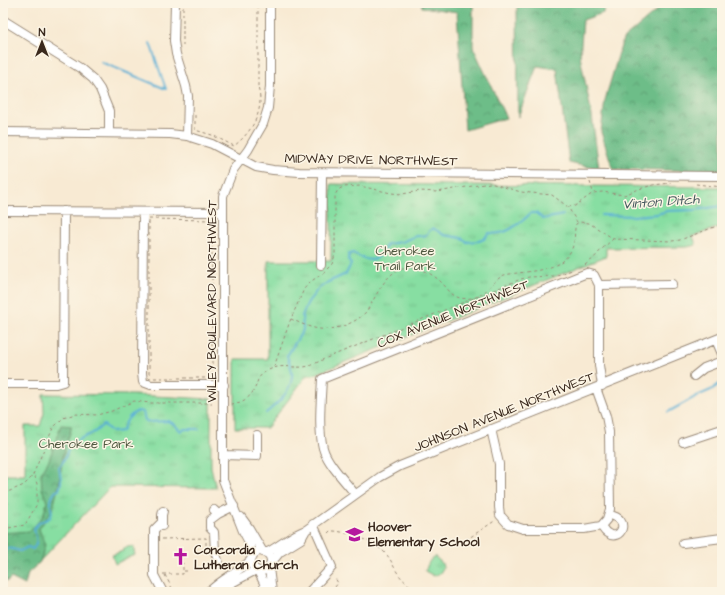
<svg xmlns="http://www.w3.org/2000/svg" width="725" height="595" viewBox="0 0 725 595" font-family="'Architects Daughter',sans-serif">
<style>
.grass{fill:url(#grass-tufts);stroke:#618460}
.forest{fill:url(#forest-crowns);stroke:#547453}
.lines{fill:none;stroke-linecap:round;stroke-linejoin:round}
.stream{stroke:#59b0d6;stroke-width:2}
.minor-casing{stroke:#9a8a78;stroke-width:10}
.path{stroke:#9a8a78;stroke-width:1;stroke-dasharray:3 3;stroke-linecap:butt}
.minor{stroke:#fff;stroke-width:8}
.labels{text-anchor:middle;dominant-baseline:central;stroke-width:3;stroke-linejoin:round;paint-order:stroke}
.street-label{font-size:13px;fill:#3b2a1e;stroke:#fcf5e5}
.park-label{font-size:13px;fill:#4e573f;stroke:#fcf5e5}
.poi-label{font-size:13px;font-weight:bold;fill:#3b2a1e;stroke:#fcf5e5;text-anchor:start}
.water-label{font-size:14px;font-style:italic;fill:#46595e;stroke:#fcf5e5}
</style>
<defs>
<pattern id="grass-tufts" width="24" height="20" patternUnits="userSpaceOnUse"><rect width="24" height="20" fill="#87dea2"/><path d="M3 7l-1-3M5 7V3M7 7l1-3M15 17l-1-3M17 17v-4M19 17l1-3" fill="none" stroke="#75bf8b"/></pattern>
<pattern id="forest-crowns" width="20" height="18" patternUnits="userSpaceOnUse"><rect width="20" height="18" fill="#6dbd88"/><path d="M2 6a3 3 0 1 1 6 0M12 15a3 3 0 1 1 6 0" fill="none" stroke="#5b9a6f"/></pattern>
</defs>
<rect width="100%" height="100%" fill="#fcf5e5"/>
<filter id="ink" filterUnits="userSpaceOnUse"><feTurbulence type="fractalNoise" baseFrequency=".025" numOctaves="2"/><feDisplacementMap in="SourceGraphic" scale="8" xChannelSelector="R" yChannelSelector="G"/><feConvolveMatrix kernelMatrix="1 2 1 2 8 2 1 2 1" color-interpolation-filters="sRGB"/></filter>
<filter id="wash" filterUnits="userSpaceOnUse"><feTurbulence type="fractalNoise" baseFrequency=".012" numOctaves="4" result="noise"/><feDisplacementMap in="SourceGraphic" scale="16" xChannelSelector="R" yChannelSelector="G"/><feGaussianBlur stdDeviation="0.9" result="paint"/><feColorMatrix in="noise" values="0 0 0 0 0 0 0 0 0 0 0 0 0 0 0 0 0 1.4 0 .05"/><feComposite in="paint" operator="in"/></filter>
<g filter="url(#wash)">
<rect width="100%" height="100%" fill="#f8ead3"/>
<path class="grass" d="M331 184 722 187V231L720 227 693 236 696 245 687 247 606 248V256L313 375H307L267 428H235V359H268V261H331Z
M43 394 134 395 211 399V467L216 488 110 487 40 561H3V475H25V426H40L44 413Z
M133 546 135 555C127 557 122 561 115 564L112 555 123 551 124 548Z
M434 556 442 563 443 568 440 573 434 576 425 571 429 562Z"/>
<path class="forest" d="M421 3H473V47L506 118 465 130 457 12 422 7Z
M517 3H606L603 13 583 20 580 56 592 116 599 169 569 163 557 69 537 66 518 117Z
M663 3H722V171L613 169 601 132 605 100 623 39 662 6Z
M61 425 72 426 63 456 59 484 53 508 39 529 45 545 40 562 28 573 25 585 11 578 8 581 3 582V533L30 531 43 516 47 502 42 489 41 473 49 460Z"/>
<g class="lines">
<path class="stream" d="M150 43 166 89
M101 62 166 89
M601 215 633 216 657 214 667 211 695 210 722 206
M668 412 697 396 711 390 722 382
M266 413C277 404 290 393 292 377 293 370 289 362 287 356L303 330 302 316 308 302 318 289 328 282 346 274 351 264 348 260 349 254 353 253C371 264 379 262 387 244L401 242 416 236H423L426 235 429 231 433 228 444 235 462 238 467 242 479 241 484 239 489 233C492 233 496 234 499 233 508 233 524 220 531 213H536L543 219 563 215
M3 552 9 548 20 551 28 547 33 549C39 542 36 537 34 529 39 518 48 522 51 516 53 511 50 507 51 503 51 498 53 494 56 491L59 490C63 480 60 477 59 467 65 461 65 457 68 450 74 439 87 437 96 431 100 428 100 426 104 425L112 432 122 431C126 421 129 415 138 411L143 412 145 420 148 422 168 421 174 424 181 431 185 429H199"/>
</g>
</g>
<g filter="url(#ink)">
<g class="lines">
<defs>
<path id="minor" d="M175 3 174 41 176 54 186 86 188 96 187 136
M3 20 80 68 93 79 100 89 109 111V133
M3 132 170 134 187 136 212 144 256 167 273 170 299 172 722 176
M3 211 223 212
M143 212 142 373 143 382 151 385H224
M321 265 322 173
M599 285 672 284
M716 340 722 354
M694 376 704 368 722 361
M3 384H56L63 382 64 211
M596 388 606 416 609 432 610 509 607 519 601 526C603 528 604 531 607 533 621 543 632 518 609 515
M491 429 499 464V507L500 515 508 524 523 529H584L601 526
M683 442 722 429
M223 455 257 456V435
M355 494C345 481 327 463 323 448 318 429 321 399 322 379L587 273 594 275 599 285V365L602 386
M214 510 218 514 234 506
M218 514 210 520V528L214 532 215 552 219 563
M241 517 249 528 263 552
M162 522 154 530V575L163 592
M162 526V515L163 511
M683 543 722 538
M251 561a10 10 0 1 1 20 0a10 10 0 1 1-20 0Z
M266 553C280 546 291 535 306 530L380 477 400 466 722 337
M252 557 250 544 243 531 223 480V196L233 170 248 150 256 136 263 124 268 108 270 86V3
M271 563 280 552 301 539 306 530
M269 568 272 592
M258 571 264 583 265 592
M212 589C225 577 239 572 251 560
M207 592 212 589 224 587 256 570
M309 592 332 567 313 524"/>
</defs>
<use href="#minor" class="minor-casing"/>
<path class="path" d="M183 46V3
M195 115V130L212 135 234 146C248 135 260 119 260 100 260 96 259 91 258 87V3
M590 182 593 192
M696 184 722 187
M568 207 575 206 593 193 602 192 624 195 639 189 653 185 671 183
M149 219 212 220V378H149Z
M585 265 593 259 602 249 613 239
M327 269 332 264 335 255V195L338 190 343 187 360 186 391 193 402 194 420 191 437 192 490 183 521 192 552 195 568 207 577 222
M291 319C300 323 310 328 320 329 335 331 360 322 368 309 377 295 384 276 400 269 413 263 429 272 439 280 451 291 452 301 472 298 486 296 492 281 504 275 528 270 567 274 574 242 575 236 574 230 576 224L579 222 589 223 614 239 672 241 680 240 722 224
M274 367 290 321 304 289 310 282 325 272
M231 404C241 403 249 399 254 390 258 383 256 378 265 372 280 363 288 368 304 367 311 366 318 362 324 359L521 279 529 277 554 276 572 270
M3 492 10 491 24 485 32 477 53 428 63 418 75 414 97 415 112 411 134 401 150 403H212
M3 529 25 525 37 504V484L34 473
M328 533 330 531C345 530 376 542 386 554 391 559 393 566 397 572 402 580 408 584 415 590
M162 539 206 538V547
M466 540 496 520
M184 571H188
M163 574H183V563
M165 575 174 592
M335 587 338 583 335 578"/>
<use href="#minor" class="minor"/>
</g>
</g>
<defs>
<symbol id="school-bare" viewBox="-9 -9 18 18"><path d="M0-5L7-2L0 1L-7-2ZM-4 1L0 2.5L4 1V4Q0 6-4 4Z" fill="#b5179e" stroke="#fcf5e5" stroke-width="2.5" paint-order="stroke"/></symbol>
<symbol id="church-bare" viewBox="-9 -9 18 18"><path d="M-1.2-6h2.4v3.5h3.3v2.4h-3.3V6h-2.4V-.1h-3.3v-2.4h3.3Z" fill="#b5179e" stroke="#fcf5e5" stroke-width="2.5" paint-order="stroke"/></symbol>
</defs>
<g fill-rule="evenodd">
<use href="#school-bare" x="342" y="522" width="25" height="25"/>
<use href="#church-bare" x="168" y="544" width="25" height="25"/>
</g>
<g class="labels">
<g class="street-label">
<text transform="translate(371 160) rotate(1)">MIDWAY DRIVE NORTHWEST</text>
<text transform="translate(212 301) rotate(-90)">WILEY BOULEVARD NORTHWEST</text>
<text transform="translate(453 314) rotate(-22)">COX AVENUE NORTHWEST</text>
<text transform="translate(504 412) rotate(-22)">JOHNSON AVENUE NORTHWEST</text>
</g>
<g class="park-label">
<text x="405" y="251">Cherokee<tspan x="405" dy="15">Trail Park</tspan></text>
<text x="86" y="444">Cherokee Park</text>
</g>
<g class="poi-label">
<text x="368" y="527">Hoover<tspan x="368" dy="15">Elementary School</tspan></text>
<text x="194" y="550">Concordia<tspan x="194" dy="15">Lutheran Church</tspan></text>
</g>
<g class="water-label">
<text transform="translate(661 202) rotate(-4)">Vinton Ditch</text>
</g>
</g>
<rect width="725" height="595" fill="none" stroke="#fcf5e5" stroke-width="16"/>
<g transform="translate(42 42)" stroke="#fcf5e5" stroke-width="3" paint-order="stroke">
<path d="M0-3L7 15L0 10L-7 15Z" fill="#3b2a1e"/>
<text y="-6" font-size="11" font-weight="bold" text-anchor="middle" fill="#3b2a1e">N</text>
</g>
</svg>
